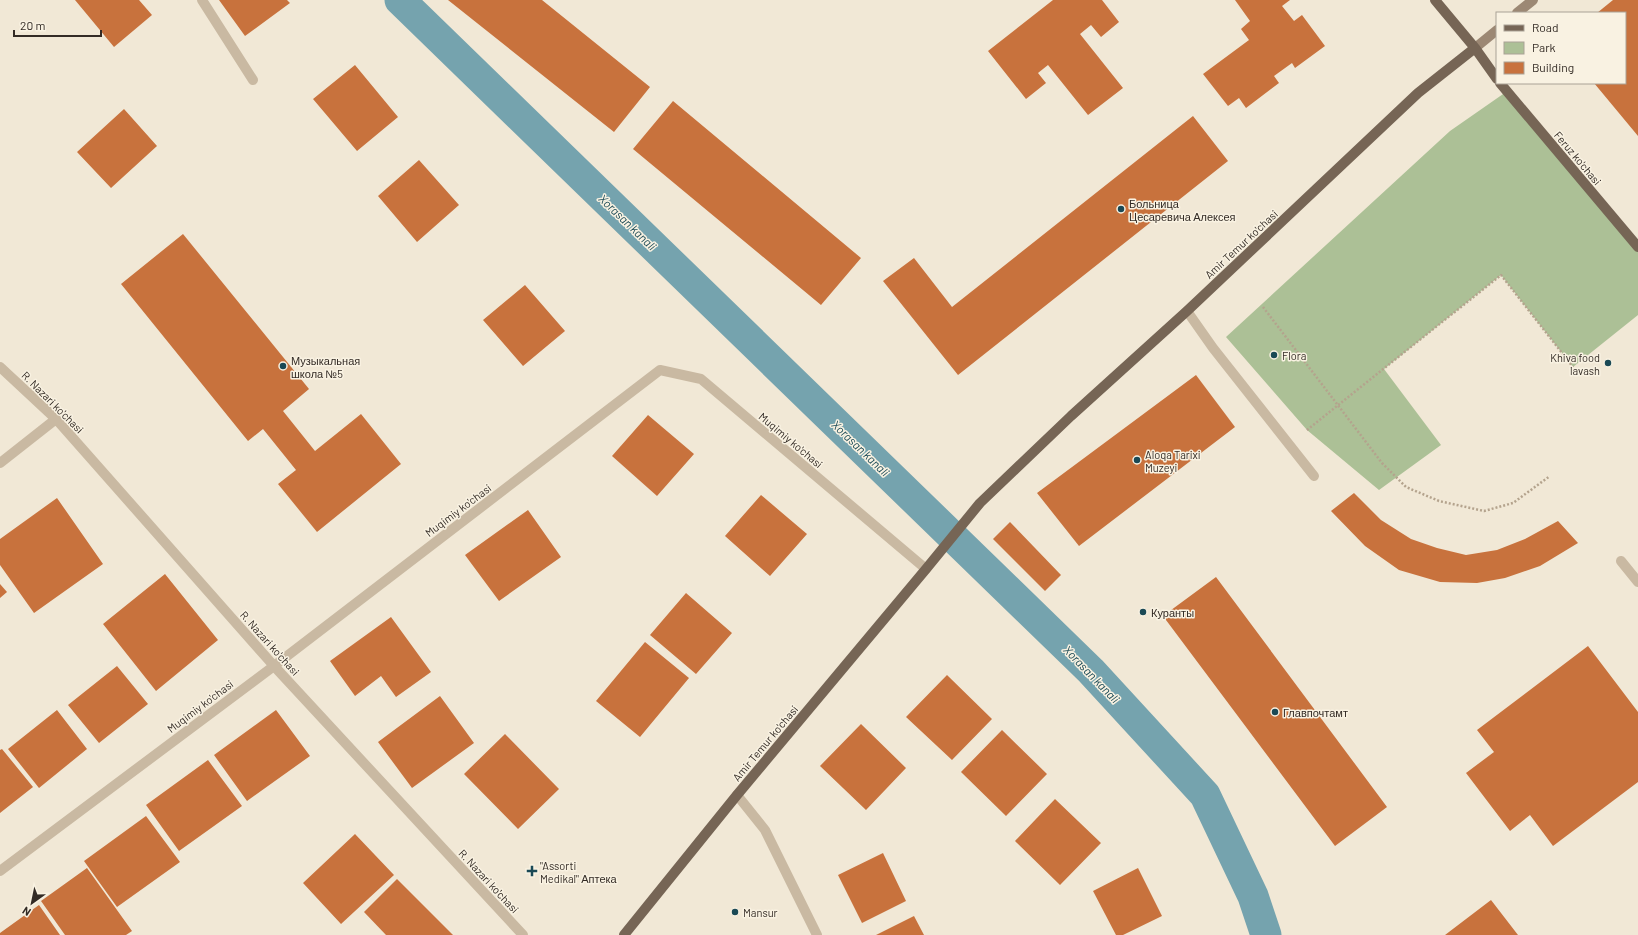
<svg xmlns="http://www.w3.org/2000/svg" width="1638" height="935" viewBox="0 0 1638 935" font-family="Barlow,sans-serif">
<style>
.green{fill:#acc096}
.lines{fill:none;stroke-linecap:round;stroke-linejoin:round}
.canal{stroke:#75a3ae;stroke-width:31}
.building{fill:#c8723d}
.path{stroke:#b4a38d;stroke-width:2.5;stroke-dasharray:2 2;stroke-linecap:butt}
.service{stroke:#c9b9a2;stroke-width:10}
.minor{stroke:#c9b9a2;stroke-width:10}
.secondary{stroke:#9c8874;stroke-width:10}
.primary{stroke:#766555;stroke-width:10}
.poi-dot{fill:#1a4955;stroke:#f9f2e2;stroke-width:1.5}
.labels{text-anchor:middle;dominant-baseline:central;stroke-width:3;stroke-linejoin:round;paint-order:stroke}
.street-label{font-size:11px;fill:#332b25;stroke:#f9f2e2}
.poi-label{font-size:11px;fill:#332b25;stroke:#f9f2e2;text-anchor:start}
.water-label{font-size:12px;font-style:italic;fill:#1a4955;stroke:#f9f2e2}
</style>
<rect width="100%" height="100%" fill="#f1e8d6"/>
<path class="green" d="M1506 92 1638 247V315L1573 367 1501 275 1384 369 1441 445 1379 490 1307 430 1226 337 1450 131Z"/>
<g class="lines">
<path class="canal" d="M400 0 1091 671 1205 795 1253 896 1266 935"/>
</g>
<path class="building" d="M75 0H139L152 15 114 47Z
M219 0H287L290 3 245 36Z
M448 0H542L650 87 614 132Z
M1053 0H1102L1119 22 1101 37 1091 25 1080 34 1123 88 1088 115 1048 65 1038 73 1046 83 1026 99 988 51Z
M1235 0H1290L1282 6 1294 21 1302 15 1325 46 1295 68 1292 63 1274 76 1279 83 1246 108 1239 98 1228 106 1203 74 1249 40 1241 29 1250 21Z
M1613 0H1638V136L1594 83H1625V13H1597Z
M355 65 398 117 357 151 313 99Z
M673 101 861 258 821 305 633 149Z
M124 109 157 146 111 188 77 152Z
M1193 116 1228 161 958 375 883 281 914 258 952 307Z
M419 160 459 205 417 242 378 196Z
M183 234 309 389 283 411 315 451 361 414 401 464 317 532 278 484 296 470 263 429 248 441 121 284Z
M525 285 565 331 523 366 483 320Z
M1196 375 1235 427 1079 546 1037 493Z
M648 415 694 454 657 496 612 456Z
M1354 493 1381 520 1411 539 1437 548 1466 555 1497 550 1525 539 1558 521 1578 543 1540 566 1505 578 1477 583 1440 582 1399 570 1365 546 1331 511Z
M761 495 807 534 770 576 725 536Z
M57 498 103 564 34 613 0 565V539Z
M528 510 561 557 499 601 465 555Z
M1010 522 1061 575 1045 591 993 539Z
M165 574 218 640 156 691 103 624Z
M1216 577 1387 807 1335 846 1163 616Z
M0 584 7 592 0 598Z
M686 593 732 633 696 674 650 635Z
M391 617 431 672 396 697 381 676 355 696 330 661Z
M645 642 689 678 640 737 596 701Z
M1588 646 1638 712V782L1553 846 1530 815 1510 831 1466 773 1494 752 1477 730Z
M117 666 148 704 99 743 68 705Z
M947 675 992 719 952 760 906 717Z
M440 696 474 743 412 788 378 742Z
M57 710 87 749 39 788 8 749Z
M276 710 310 756 247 801 214 755Z
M861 724 906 768 866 810 820 766Z
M1002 730 1047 774 1006 816 961 772Z
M505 734 559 789 518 829 464 774Z
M2 749 33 787 0 813V750Z
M208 760 242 806 179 851 146 805Z
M1055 799 1101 843 1060 885 1015 841Z
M146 816 180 862 117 907 84 861Z
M355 834 394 875 341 924 303 883Z
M883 853 906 901 862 923 838 875Z
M87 868 132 931 126 935H65L41 901Z
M1138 868 1162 916 1123 935H1116L1093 891Z
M397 879 453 935H386L364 912Z
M1491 900 1518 935H1445Z
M39 905 60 935H0V933Z
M914 916 924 935H876Z"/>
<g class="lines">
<path class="path" d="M1263 307 1382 463 1406 487 1439 501 1484 511 1513 503 1550 476
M1307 430 1501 275 1573 367"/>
<path class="service" d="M1187 311 1213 348 1314 476
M1621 561 1638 582"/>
<path class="minor" d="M202 0 253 80
M0 367 56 419 274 666 523 935
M0 463 56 419
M737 795 765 830 817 935
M0 871 274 666 660 370 701 379 926 569"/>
<path class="secondary" d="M1517 13 1533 0
M1475 48 1497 30"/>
<path class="primary" d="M1435 0 1475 48 1497 79
M1500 83 1638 247
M624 935 737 795 926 569 980 503 1071 416 1187 311 1418 93 1475 48"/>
</g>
<g class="poi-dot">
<circle cx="1121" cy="209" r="4"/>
<circle cx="1274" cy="355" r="4"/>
<circle cx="1608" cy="363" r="4"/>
<circle cx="283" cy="366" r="4"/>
<circle cx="1137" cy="460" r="4"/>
<circle cx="1143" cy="612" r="4"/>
<circle cx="1275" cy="712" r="4"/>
<path d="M530 865h4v4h4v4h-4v4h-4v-4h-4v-4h4z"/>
<circle cx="735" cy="912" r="4"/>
</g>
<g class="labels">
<g class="street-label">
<text transform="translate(1578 158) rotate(50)">Feruz ko'chasi</text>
<text transform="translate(1241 244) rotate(-43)">Amir Temur ko'chasi</text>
<text transform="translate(53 402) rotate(45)">R. Nazari ko'chasi</text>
<text transform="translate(791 440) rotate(40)">Muqimiy ko'chasi</text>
<text transform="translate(458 510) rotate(-37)">Muqimiy ko'chasi</text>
<text transform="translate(270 643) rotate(48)">R. Nazari ko'chasi</text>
<text transform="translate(200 706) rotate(-37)">Muqimiy ko'chasi</text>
<text transform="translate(765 743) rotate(-50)">Amir Temur ko'chasi</text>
<text transform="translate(489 881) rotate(47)">R. Nazari ko'chasi</text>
</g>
<g class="poi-label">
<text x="1129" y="203">Больница<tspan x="1129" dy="13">Цесаревича Алексея</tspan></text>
<text x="1282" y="355">Flora</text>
<text x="1600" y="357" text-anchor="end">Khiva food<tspan x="1600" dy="13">lavash</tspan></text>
<text x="291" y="360">Музыкальная<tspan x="291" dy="13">школа №5</tspan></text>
<text x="1145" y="454">Aloqa Tarixi<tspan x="1145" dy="13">Muzeyi</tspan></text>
<text x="1151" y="612">Куранты</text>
<text x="1283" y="712">Главпочтамт</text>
<text x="540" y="865">"Assorti<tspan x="540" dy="13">Medikal" Аптека</tspan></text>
<text x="743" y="912">Mansur</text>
</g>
<g class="water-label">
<text transform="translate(628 222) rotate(44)">Xorasan kanali</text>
<text transform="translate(861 448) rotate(44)">Xorasan kanali</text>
<text transform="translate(1092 674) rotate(46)">Xorasan kanali</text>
</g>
</g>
<rect x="1496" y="12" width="130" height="72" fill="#f9f2e2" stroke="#aaa296"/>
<rect x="1504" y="25" width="20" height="6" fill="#766555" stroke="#aaa296"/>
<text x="1532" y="32" font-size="12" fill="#332b25">Road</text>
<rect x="1504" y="42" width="20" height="12" fill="#acc096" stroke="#aaa296"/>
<text x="1532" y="52" font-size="12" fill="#332b25">Park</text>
<rect x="1504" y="62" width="20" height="12" fill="#c8723d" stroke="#aaa296"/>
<text x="1532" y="72" font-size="12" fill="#332b25">Building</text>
<g transform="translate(32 903) rotate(213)" stroke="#f9f2e2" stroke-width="3" paint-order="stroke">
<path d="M0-3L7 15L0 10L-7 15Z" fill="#332b25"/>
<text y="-6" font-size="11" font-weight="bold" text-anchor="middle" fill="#332b25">N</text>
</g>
<path d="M14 30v6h87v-6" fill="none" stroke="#332b25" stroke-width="2"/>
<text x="20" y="30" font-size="12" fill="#332b25" stroke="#f9f2e2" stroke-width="3" paint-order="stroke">20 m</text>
</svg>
